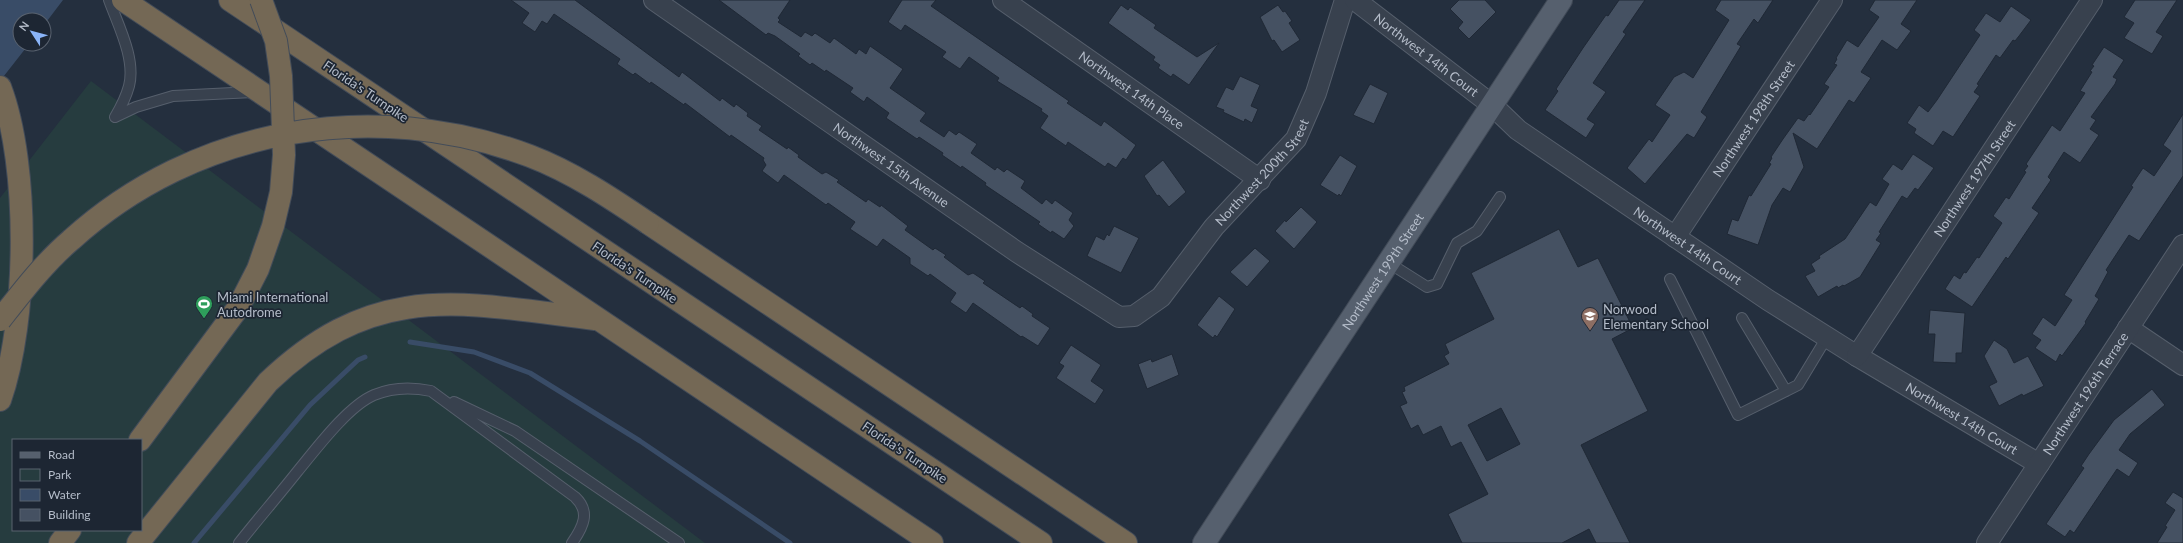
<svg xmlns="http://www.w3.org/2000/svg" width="2183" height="543" viewBox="0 0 2183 543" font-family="Lato,sans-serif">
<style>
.green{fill:#263c3f;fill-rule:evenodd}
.water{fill:#394c67}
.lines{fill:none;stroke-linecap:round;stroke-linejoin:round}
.stream{stroke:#394c67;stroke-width:5}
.building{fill:#455162;stroke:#1f2835;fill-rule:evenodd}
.service-casing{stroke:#565f6c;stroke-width:12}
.minor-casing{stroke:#565f6c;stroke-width:22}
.primary-casing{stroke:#414a57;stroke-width:24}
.motorway-casing{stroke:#434c59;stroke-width:24}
.service{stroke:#38414e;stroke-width:10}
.minor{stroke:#38414e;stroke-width:20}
.primary{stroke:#56606e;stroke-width:22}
.motorway{stroke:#746855;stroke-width:22}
.motorway-bridge-casing{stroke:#434c59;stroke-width:24;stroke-linecap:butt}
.motorway-bridge{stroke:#746855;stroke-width:22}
.labels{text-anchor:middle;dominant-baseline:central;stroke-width:3.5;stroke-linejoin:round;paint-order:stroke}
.street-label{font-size:13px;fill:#b4bcc9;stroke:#1d2633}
.poi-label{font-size:13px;fill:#b4bcc9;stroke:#1d2633;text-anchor:start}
</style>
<rect width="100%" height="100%" fill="#242f3e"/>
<path class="green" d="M91 81 705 543H0V198ZM13 440H141V530H13Z"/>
<path class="water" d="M0 0H63L44 25V20H20V44H29L0 81Z"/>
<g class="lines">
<path class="stream" d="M410 342 474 352 530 373 640 441 790 543
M194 543 310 405 358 360 365 357"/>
</g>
<path class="building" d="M511 0H575L679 77 682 72 720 101 722 98 734 107 736 104 748 113 747 116 762 126 759 130 787 149 788 147 799 155 798 157 822 174 826 172 839 180 837 182 866 202 868 199 880 207 881 205 908 226 905 230 933 250 935 248 946 255 944 257 968 275 973 273 985 281 983 283 1020 308 1022 306 1033 314 1032 316 1050 328 1038 346 1022 336 1021 337 973 303 966 313 950 302 956 293 930 274 928 276 910 264V258L883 239 877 247 850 229 855 222 828 203 826 205 784 175 778 183 762 171 766 165 763 160 764 158 731 135 730 137 685 103 684 105 651 82 650 84 635 73 633 75 617 64 620 59 554 14 547 24 542 21 535 32 522 23 529 13Z
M719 0H790L778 18 780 20 778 22 801 37 805 32 812 36 815 33 830 43 834 38 856 54 859 49 866 54 870 46 903 69 890 88 926 113 920 121 944 137 949 130 956 135 959 132 977 144 971 153 995 170 997 167 1004 172 1007 169 1025 181 1021 188 1042 204 1046 199 1052 204 1055 200 1073 213 1069 220 1074 226 1064 239 1052 231 1051 233 1038 224 1040 222 985 185 986 183 962 166 961 168 942 155 943 153 919 137 917 139 886 118 889 113 867 97 864 102 850 92 853 88 826 70 825 72 812 63 810 65 798 56 800 54 775 36 768 33 766 35Z
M902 0H936L931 6 1069 101 1067 103 1101 126 1104 121 1136 145 1126 160 1123 158 1116 168 1108 163 1105 167 1068 142 1066 146 1040 128 1048 116 1041 111 1042 109 997 81 999 78 969 57 960 69 942 57 946 52 905 25 901 31 888 22Z
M1459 0H1485L1496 12 1469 39 1458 28 1463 22 1450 9Z
M1619 0H1645L1623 32 1626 34 1593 83 1606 92 1587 119 1595 124 1586 138 1545 110 1558 91 1556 89 1583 48 1606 15 1608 16Z
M1721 0H1773L1758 23 1754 19 1737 44 1741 46 1701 112 1707 117 1694 138 1687 134 1645 184 1627 168 1649 139 1652 142 1670 115 1655 105 1674 77 1684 72 1693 78 1729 20 1715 10Z
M1875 0H1917L1901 24 1911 31 1897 50 1882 40 1861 72 1871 78 1854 103 1849 100 1817 149 1793 133 1804 167 1790 192 1783 188 1772 205 1758 245 1727 234 1732 219 1738 221 1749 195 1751 196 1771 164 1769 163 1772 158 1771 157 1783 139 1798 118 1804 121 1809 114 1810 115 1829 87 1824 84 1837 65 1834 64 1837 59 1836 58 1847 40 1858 47 1879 17 1869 10Z
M2135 0H2177L2156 32 2163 36 2152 54 2124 38 2134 23 2124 17Z
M1121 5 1128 10 1130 7 1156 25 1154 28 1197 57 1219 43 1189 85 1173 74 1171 77 1158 68 1160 65 1153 60 1155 57 1108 23Z
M1278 5 1283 12 1285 11 1292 21 1289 23 1300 40 1282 52 1274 40 1272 41 1260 17Z
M2011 6 2031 20 2019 36 2015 41 2013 40 2000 58 1996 55 1977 84 1979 85 1974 92 1980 96 1953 137 1943 131 1933 146 1914 133 1916 129 1907 123 1919 105 1928 112 1937 100 1980 35 1974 30 1986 13 2000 22Z
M2104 47 2124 60 2113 77 2117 79 2115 84 2091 117 2096 120 2090 129 2099 135 2080 163 2064 152 2048 177 2051 180 2032 208 2039 213 2008 259 2006 257 1972 307 1945 289 1954 275 1960 279 1964 272 1966 273 1977 257 1979 258 2002 223 1993 216 2006 197 2009 199 2026 172 2024 171 2028 166 2026 164 2052 125 2060 131 2085 93 2080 91 2092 72 2090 71 2094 66 2092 65Z
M1240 76 1260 85 1251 106 1258 109 1252 123 1245 119 1244 122 1223 112 1224 110 1216 107 1226 87 1233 90Z
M1370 84 1388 93 1374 124 1353 115Z
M2183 114V176L2139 241 2129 235 2106 270 2108 272 2095 296 2099 299 2085 322 2086 323 2062 356 2060 354 2056 362 2035 348 2041 340 2032 334 2043 317 2055 326 2072 300 2064 295 2133 187 2131 186 2143 168 2154 176 2171 151 2163 145Z
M1913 154 1934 168 1918 190 1915 188 1907 199 1902 196 1879 232 1881 233 1876 240 1881 243 1860 277 1844 286 1843 285 1838 288 1837 286 1818 297 1805 276 1815 271 1811 264 1820 258 1819 256 1845 239 1870 202 1876 206 1889 184 1882 179 1893 164 1902 170Z
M1340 155 1357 166 1341 196 1339 194 1338 196 1320 185Z
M1163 160 1186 192 1169 207 1159 195 1157 196 1144 176Z
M1301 207 1317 222 1294 249 1275 231 1285 220 1286 222Z
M1114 226 1139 238 1121 273 1087 256 1096 236 1104 240 1107 234 1109 236Z
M1559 229 1578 267 1598 258 1633 328 1612 339 1648 411 1581 445 1630 543H1596L1589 529 1562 543H1462L1448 514 1488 494 1461 442 1451 447 1441 426 1423 435 1418 425 1411 429 1400 406 1407 403 1402 392 1405 391 1404 387 1449 364 1444 356 1449 353 1445 344 1494 319 1471 273ZM1501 408 1520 444 1487 461 1468 425Z
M1255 248 1270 261 1247 287 1230 272Z
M1219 296 1235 309 1217 337 1215 335 1213 338 1197 325Z
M1930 310 1965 313 1962 353H1956V363L1933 362 1935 334H1928Z
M1994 340 2007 349 2014 363 2028 356 2044 386 2023 396 2022 394 1999 406 1989 386 1997 382 1984 356Z
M1071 345 1101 365 1091 381 1104 390 1095 404 1056 378 1064 366 1059 363Z
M1172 354 1179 375 1147 389 1138 364 1151 359 1152 362Z
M2152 389 2165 405 2130 434 2119 450 2138 463 2129 477 2117 469 2074 533 2070 530 2065 537 2046 524 2084 468 2081 466 2089 454 2114 420Z
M2173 492 2183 498V543H2157L2167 527 2165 526 2175 510 2165 503Z"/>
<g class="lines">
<defs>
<path id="service" d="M109 0C118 25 136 59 129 86 126 97 121 107 115 117
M115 117 136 107 173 96 253 92
M1389 263 1427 287 1437 284 1457 243 1477 231 1500 197
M1670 279 1738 415 1798 385 1827 337
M1742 318 1786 391
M454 402 515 431 679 543
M239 543C258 519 278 496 297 472 316 449 348 406 374 395 393 387 412 387 431 391L575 497C591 512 583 527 572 543"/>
<g id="minor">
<path id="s1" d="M654 0 1017 252 1119 317 1134 316 1161 297 1214 227 1296 139 1316 93 1345 0"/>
<path id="s2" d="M1003 0 1260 180"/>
<path id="s3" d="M1355 0 1492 105 1518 130 1768 300 1857 356 2039 464"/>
<path id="s4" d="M1675 237 1832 0"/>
<path d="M2128 328 2183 365"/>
<path id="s5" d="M1857 356 2092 0"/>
<path id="s6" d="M1987 543 2183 245"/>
</g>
<g id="primary">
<path id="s7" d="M1204 543 1561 0"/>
</g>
<path id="motorway" d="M123 0 932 543
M230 0 1041 543
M0 87C30 166 28 321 0 400
M648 223 1126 543
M140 440 238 308
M60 543 70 530
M138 543 268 382C376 279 461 303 595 319"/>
</defs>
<use href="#service" class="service-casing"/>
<use href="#minor" class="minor-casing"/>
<use href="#primary" class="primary-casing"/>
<use href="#motorway" class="motorway-casing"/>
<use href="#service" class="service"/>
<use href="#minor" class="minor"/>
<use href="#primary" class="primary"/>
<use href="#motorway" class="motorway"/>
<defs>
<path id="motorway-bridge" d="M238 308 258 269 273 226 281 192 284 155 281 76 276 41 261 0
M0 320C22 292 44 263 71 240 196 127 373 97 530 156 572 172 611 198 648 223"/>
</defs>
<use href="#motorway-bridge" class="motorway-bridge-casing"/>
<use href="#motorway-bridge" class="motorway-bridge"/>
</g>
<defs>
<symbol id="stadium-pin" viewBox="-11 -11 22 30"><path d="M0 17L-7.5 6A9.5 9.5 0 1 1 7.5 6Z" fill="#2e9e5b" stroke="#1d2633"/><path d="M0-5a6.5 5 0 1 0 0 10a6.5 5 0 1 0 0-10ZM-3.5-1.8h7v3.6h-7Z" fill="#fff"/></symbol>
<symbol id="school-pin" viewBox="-11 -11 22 30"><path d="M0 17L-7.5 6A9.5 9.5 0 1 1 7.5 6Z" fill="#8d6e63" stroke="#1d2633"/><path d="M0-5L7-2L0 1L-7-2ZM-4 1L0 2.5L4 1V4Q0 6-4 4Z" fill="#fff"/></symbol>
</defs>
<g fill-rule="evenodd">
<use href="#stadium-pin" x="194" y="294" width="20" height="27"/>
<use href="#school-pin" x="1580" y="306" width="20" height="27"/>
</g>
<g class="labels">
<g class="street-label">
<text stroke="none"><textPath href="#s3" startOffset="90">Northwest 14th Court</textPath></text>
<text stroke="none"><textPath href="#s2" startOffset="157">Northwest 14th Place</textPath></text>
<text transform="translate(366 91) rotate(34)">Florida's Turnpike</text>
<text stroke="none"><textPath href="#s4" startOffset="142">Northwest 198th Street</textPath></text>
<text stroke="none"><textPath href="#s1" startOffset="289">Northwest 15th Avenue</textPath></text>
<text stroke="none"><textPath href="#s1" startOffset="772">Northwest 200th Street</textPath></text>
<text stroke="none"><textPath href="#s5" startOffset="213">Northwest 197th Street</textPath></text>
<text stroke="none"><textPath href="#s3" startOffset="414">Northwest 14th Court</textPath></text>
<text transform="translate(635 272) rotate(34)">Florida's Turnpike</text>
<text stroke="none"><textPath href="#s7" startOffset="325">Northwest 199th Street</textPath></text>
<text stroke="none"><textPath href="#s6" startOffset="179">Northwest 196th Terrace</textPath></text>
<text stroke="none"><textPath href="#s3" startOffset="738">Northwest 14th Court</textPath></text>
<text transform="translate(905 452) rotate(34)">Florida's Turnpike</text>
</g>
<g class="poi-label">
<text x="217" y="297">Miami International<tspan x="217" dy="15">Autodrome</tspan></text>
<text x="1603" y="309">Norwood<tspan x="1603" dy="15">Elementary School</tspan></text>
</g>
</g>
<rect x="12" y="439" width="130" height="92" fill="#1d2633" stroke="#59626f"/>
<rect x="20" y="452" width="20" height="6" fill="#56606e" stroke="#59626f"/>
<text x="48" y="459" font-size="12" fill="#b4bcc9">Road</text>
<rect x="20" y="469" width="20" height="12" fill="#263c3f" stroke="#59626f"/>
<text x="48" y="479" font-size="12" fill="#b4bcc9">Park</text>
<rect x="20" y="489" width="20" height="12" fill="#394c67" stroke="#59626f"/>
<text x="48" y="499" font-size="12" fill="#b4bcc9">Water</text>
<rect x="20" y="509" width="20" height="12" fill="#455162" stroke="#59626f"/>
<text x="48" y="519" font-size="12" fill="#b4bcc9">Building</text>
<g transform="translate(32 32) rotate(306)"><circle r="19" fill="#1d2633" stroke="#59626f"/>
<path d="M0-3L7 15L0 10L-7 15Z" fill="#8ab4f8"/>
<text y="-6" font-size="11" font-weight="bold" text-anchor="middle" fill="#b4bcc9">N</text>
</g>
</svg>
